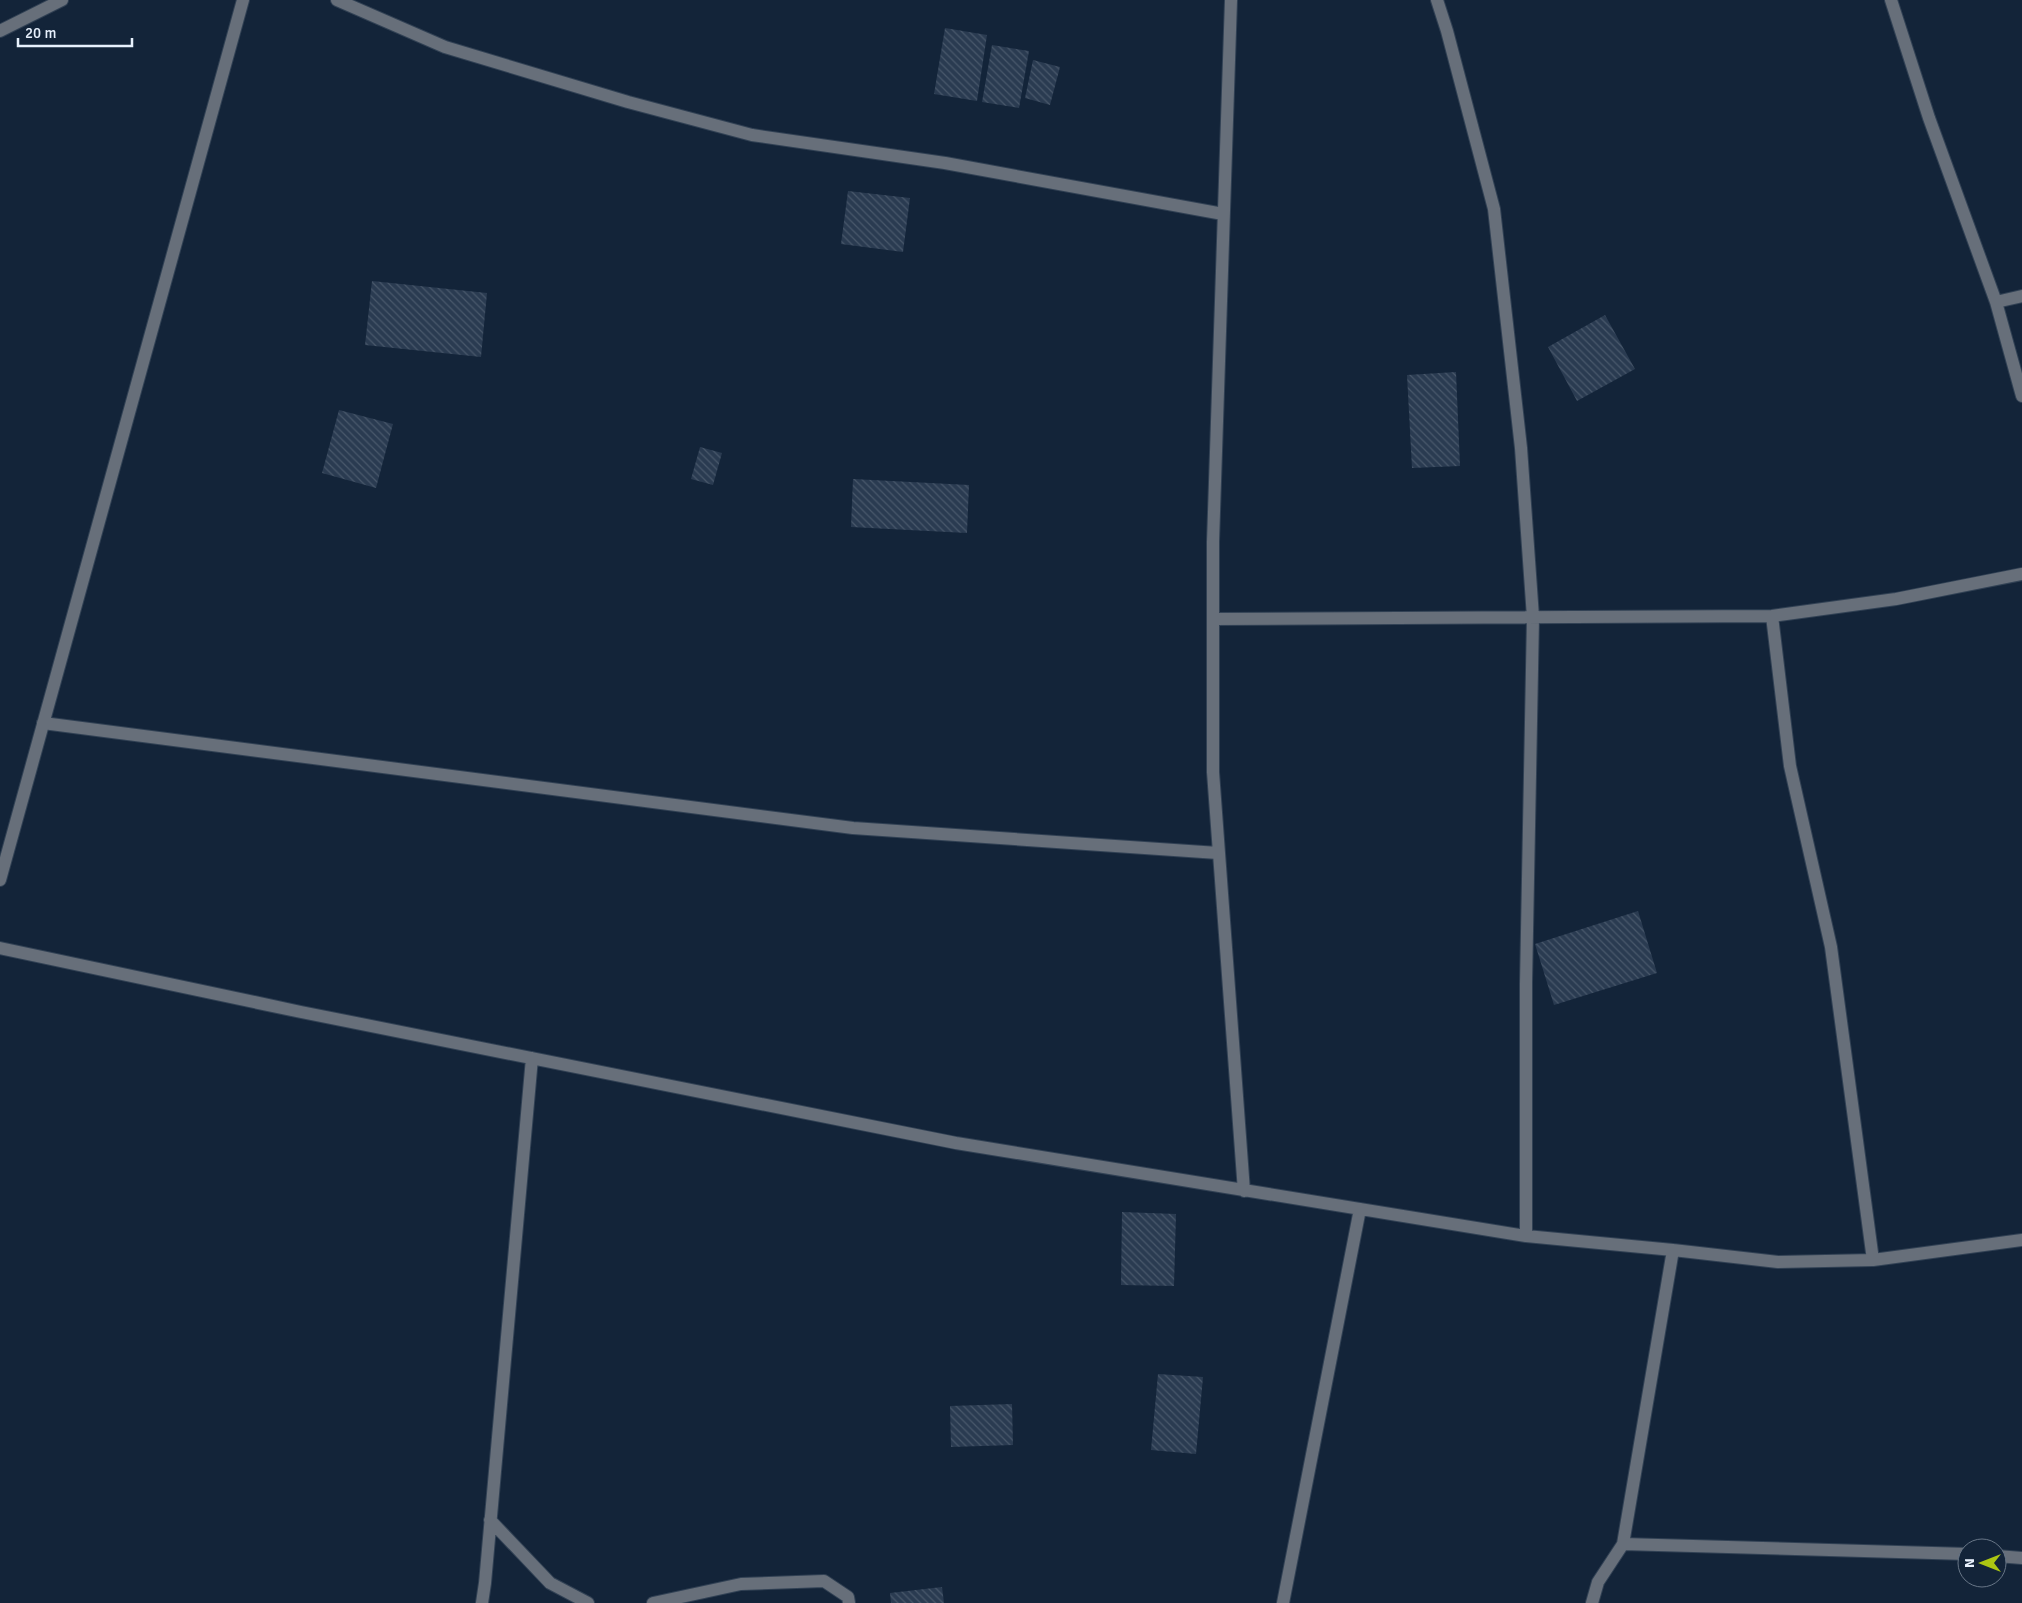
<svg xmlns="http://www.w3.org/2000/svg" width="2022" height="1603" viewBox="0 0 2022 1603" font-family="Signika,sans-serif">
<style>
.building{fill:url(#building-back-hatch)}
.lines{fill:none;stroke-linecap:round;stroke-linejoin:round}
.minor-casing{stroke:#314154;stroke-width:14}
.minor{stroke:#676f7a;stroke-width:12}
</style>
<defs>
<pattern id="building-back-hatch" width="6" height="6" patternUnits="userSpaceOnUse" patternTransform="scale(1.25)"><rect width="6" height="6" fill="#2a3b51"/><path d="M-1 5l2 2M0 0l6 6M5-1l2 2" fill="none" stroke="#49586b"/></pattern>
</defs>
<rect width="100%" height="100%" fill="#132439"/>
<path class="building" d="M945 28 987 35 977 101 934 94Z
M992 45 1029 51 1019 108 982 102Z
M1033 60 1060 67 1050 105 1025 98Z
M848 191 910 198 903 252 841 244Z
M372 281 487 293 481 357 365 345Z
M1605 315 1635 369 1577 401 1548 347Z
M1456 372 1460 466 1412 468 1407 375Z
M339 410 393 424 376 488 322 473Z
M700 447 722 453 713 485 691 479Z
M853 479 969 485 967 533 851 527Z
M1638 911 1657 973 1554 1005 1535 944Z
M1122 1212 1176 1214 1174 1286 1121 1285Z
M1158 1374 1203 1377 1196 1454 1151 1450Z
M1012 1404 1013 1445 951 1447 950 1406Z
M942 1587 944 1603H891L890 1593Z"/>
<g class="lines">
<defs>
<path id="minor" d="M337 0 445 47 628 102 752 135 945 163 1223 214
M1231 0 1213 542V772L1244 1191
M1437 0 1447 31 1494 209 1521 448 1533 617 1526 984V1236
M1891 0 1929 118 1996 302 2022 396
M0 31 62 0
M1996 302 2022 296
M1772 616 1790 766 1831 947 1873 1260
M1213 619 1772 616 1896 599 2022 574
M43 723 853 828 1218 853
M0 880 243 0
M0 948 301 1012 956 1143 1526 1236 1673 1250 1778 1262 1873 1260 2022 1240
M490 1520 550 1583 588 1603
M1623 1544 1967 1554
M1997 1556 2022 1558
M482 1603 485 1583 532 1058
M653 1603 741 1584 824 1581 848 1597 849 1603
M1283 1603 1360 1209
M1592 1603 1598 1582 1623 1544 1673 1250"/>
</defs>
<use href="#minor" class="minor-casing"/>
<use href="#minor" class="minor"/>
</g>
<g transform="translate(1982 1563) rotate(270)"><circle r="24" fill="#132439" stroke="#687687"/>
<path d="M0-4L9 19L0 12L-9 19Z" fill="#acc613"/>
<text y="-8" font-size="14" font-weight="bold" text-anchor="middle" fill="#e8f1fd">N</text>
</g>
<path d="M18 38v8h114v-8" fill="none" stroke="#e8f1fd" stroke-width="2.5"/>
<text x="25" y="38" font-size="15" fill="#e8f1fd" stroke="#132439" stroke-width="4" paint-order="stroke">20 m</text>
</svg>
